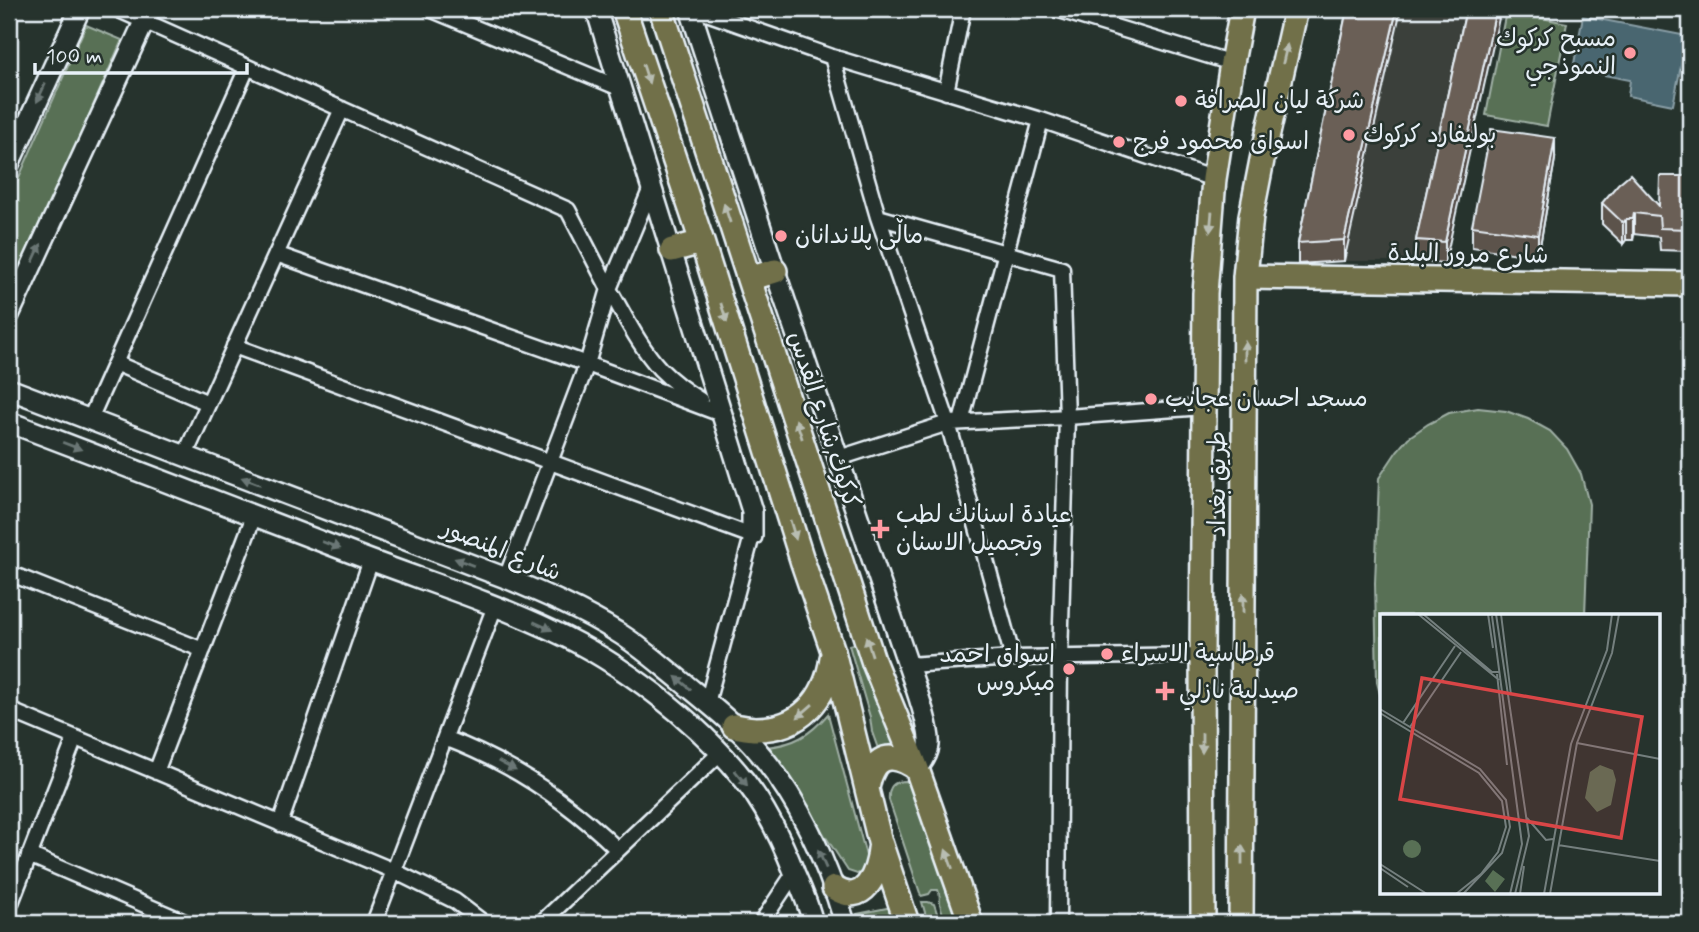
<svg xmlns="http://www.w3.org/2000/svg" width="1699" height="932" viewBox="0 0 1699 932" font-family="Mynerve,'Playpen Sans Arabic',sans-serif">
<style>
.built{fill:#3b403a}
.green{fill:#587055;stroke:#a0b0a6;stroke-width:2}
.water{fill:#4a6670;stroke:#899ea6;stroke-width:2}
.lines{fill:none;stroke-linecap:round;stroke-linejoin:round}
.minor-casing{stroke:#e8f1f8;stroke-width:19}
.tertiary-casing{stroke:#e8f1f8;stroke-width:24}
.primary-casing{stroke:#e8f1f8;stroke-width:28}
.minor{stroke:#26332d;stroke-width:14}
.tertiary{stroke:#26332d;stroke-width:19}
.primary{stroke:#71704a;stroke-width:23}
.wall{fill:#5c524b;stroke:#e8f1f8;stroke-width:2}
.shaded-wall{fill:#4b423d;stroke:#e8f1f8;stroke-width:2}
.building{fill:#6b5f57;stroke:#e8f1f8;stroke-width:2}
.oneway{fill:#b8bdb2}
.oneway2{fill:#6a7674}
.poi-dot{fill:#ff9aa2;stroke:#26332d;stroke-width:2.5}
.labels{text-anchor:middle;dominant-baseline:central;stroke-width:5;stroke-linejoin:round;paint-order:stroke}
.poi-label{font-size:24px;fill:#e8f1f8;stroke:#26332d;text-anchor:start}
.street-label{font-size:24px;fill:#e8f1f8;stroke:#26332d}
.inset-road{fill:none;stroke:#747f7e;stroke-width:2}
.view{fill:#d94647;fill-opacity:0.15;stroke:#d94647;stroke-width:3.5}
.inset-edge{fill:none;stroke:#e8f1f8;stroke-width:3.5}
</style>
<rect width="100%" height="100%" fill="#26332d"/>
<filter id="ink" filterUnits="userSpaceOnUse"><feTurbulence type="fractalNoise" baseFrequency=".0143" numOctaves="2"/><feDisplacementMap in="SourceGraphic" scale="14" xChannelSelector="R" yChannelSelector="G"/><feConvolveMatrix kernelMatrix="1 2 1 2 8 2 1 2 1" color-interpolation-filters="sRGB"/></filter>
<g filter="url(#ink)">
<path class="built" d="M1401 9H1471L1416 261H1344Z"/>
<path class="green" d="M1506 11 1567 23 1547 126 1486 115Z
M86 25 122 40 9 298V200Z
M1478 408 1506 411 1528 419 1550 431 1567 449 1581 474 1589 504 1585 615H1382V702L1377 682 1375 583 1379 478 1397 451 1408 438 1428 424 1449 413Z
M861 642 898 750 881 757 872 732 870 717 849 645Z
M828 714 867 859 866 869 857 874 848 871 767 747C795 744 810 735 828 714Z
M906 781 911 783 950 893 955 917 946 920C943 915 941 910 940 903 939 898 941 896 938 890H932L929 894 921 896 889 800C888 787 893 781 906 781Z
M922 902H928L934 904 938 916 932 923H928Z
M892 907 895 923H860L857 914Z"/>
<path class="water" d="M1583 16 1687 36 1673 105 1628 96 1630 80 1573 69Z"/>
<g class="lines">
<defs>
<path id="minor" d="M117 9 568 210 609 289 587 364 506 578
M430 9 622 89
M695 9 832 57 1041 120 1214 179
M1056 9 1232 63
M832 57 878 217 948 423 1013 658
M946 92 963 9
M651 188 609 289C625 316 639 346 660 369 672 381 685 391 700 400
M878 217 1062 269 1067 417 1060 658 1058 923
M276 254 587 364 721 414
M234 346 752 536 707 703
M115 363 208 403
M90 419 247 68
M961 422 1041 120
M185 455 342 109
M839 458 948 423 1067 417 1203 407
M9 573 203 650
M908 665 1013 658 1202 655
M9 710 394 871 455 901 484 923
M445 738C511 763 567 800 617 849
M156 772 254 516
M280 824 371 560
M29 855 187 923
M9 908 75 738
M374 923 495 606
M541 923 720 753
M761 923 795 872"/>
<path id="tertiary" d="M596 9 752 511V536
M690 9 775 271 908 665C914 683 931 728 929 745 928 755 923 762 917 769
M9 164 80 9
M9 315 150 9
M9 389 506 578C544 594 582 610 617 632 639 645 660 664 680 680 698 695 716 709 733 725 789 777 824 852 845 923
M9 422C124 466 239 509 354 554 419 579 487 600 551 630 621 662 698 721 745 781 767 809 782 841 795 874 802 890 809 906 813 923"/>
<path id="primary" d="M624 9 702 242 803 563 833 651 880 842 907 923
M661 9 874 663 917 769 971 923
M672 250 702 242
M1245 277 1690 284
M749 279 775 271
M734 726C741 727 749 729 756 729 801 729 826 699 832 658
M867 789C868 784 869 777 872 772 881 750 902 758 917 769
M834 888C864 908 878 873 880 849
M1203 923 1202 655 1205 293 1214 179 1232 63 1242 9
M1241 923 1245 277 1251 216 1262 160 1296 9"/>
</defs>
<use href="#minor" class="minor-casing"/>
<use href="#tertiary" class="tertiary-casing"/>
<use href="#primary" class="primary-casing"/>
<use href="#minor" class="minor"/>
<use href="#tertiary" class="tertiary"/>
<use href="#primary" class="primary"/>
</g>
<path class="wall" d="M1347 9 1344 261 1298 264V243Z
M1466 9 1445 263 1416 261V240Z
M1555 159 1538 257 1472 247V226Z
M1687 176V251L1660 250 1659 237 1634 234 1633 240H1626L1623 244 1602 224V203L1659 206Z"/>
<path class="shaded-wall" d="M1397 9H1401L1344 261V240Z
M1496 9H1501L1445 263V242Z
M1555 138V159L1538 257V235Z
M1634 213V234L1633 240V219Z
M1626 219V240L1623 244V223Z"/>
<path class="building" d="M1347 9H1397L1344 240 1298 243Z
M1466 9H1496L1445 242 1416 240Z
M1491 129 1555 138 1538 235 1472 226Z
M1630 174 1659 206 1660 176H1687V229L1660 228 1659 216 1634 213 1633 219H1626L1623 223 1602 203 1618 184Z"/>
<defs><path id="oneway-solid" d="M-6-.8H1V-3.2L6.5 0L1 3.2V.8H-6Z" transform="scale(1.75)"/></defs>
<g class="oneway">
<use href="#oneway-solid" transform="translate(1285 54) rotate(-77)"/>
<use href="#oneway-solid" transform="translate(646 74) rotate(72)"/>
<use href="#oneway-solid" transform="translate(727 213) rotate(-108)"/>
<use href="#oneway-solid" transform="translate(1211 222) rotate(95)"/>
<use href="#oneway-solid" transform="translate(724 313) rotate(72)"/>
<use href="#oneway-solid" transform="translate(1245 351) rotate(-90)"/>
<use href="#oneway-solid" transform="translate(799 429) rotate(-108)"/>
<use href="#oneway-solid" transform="translate(793 530) rotate(73)"/>
<use href="#oneway-solid" transform="translate(1243 603) rotate(-90)"/>
<use href="#oneway-solid" transform="translate(869 646) rotate(-108)"/>
<use href="#oneway-solid" transform="translate(805 711) rotate(139)"/>
<use href="#oneway-solid" transform="translate(1202 743) rotate(90)"/>
<use href="#oneway-solid" transform="translate(1242 855) rotate(-90)"/>
<use href="#oneway-solid" transform="translate(949 859) rotate(-110)"/>
</g>
<g class="oneway2">
<use href="#oneway-solid" transform="translate(41 93) rotate(115)"/>
<use href="#oneway-solid" transform="translate(37 253) rotate(-65)"/>
<use href="#oneway-solid" transform="translate(72 446) rotate(21)"/>
<use href="#oneway-solid" transform="translate(251 481) rotate(-159)"/>
<use href="#oneway-solid" transform="translate(331 545) rotate(21)"/>
<use href="#oneway-solid" transform="translate(464 562) rotate(-159)"/>
<use href="#oneway-solid" transform="translate(543 626) rotate(24)"/>
<use href="#oneway-solid" transform="translate(683 683) rotate(-141)"/>
<use href="#oneway-solid" transform="translate(507 766) rotate(28)"/>
<use href="#oneway-solid" transform="translate(741 778) rotate(51)"/>
<use href="#oneway-solid" transform="translate(822 859) rotate(-114)"/>
</g>
</g>
<g class="poi-dot">
<circle cx="1630" cy="53" r="7"/>
<circle cx="1181" cy="101" r="7"/>
<circle cx="1349" cy="135" r="7"/>
<circle cx="1119" cy="142" r="7"/>
<circle cx="781" cy="236" r="7"/>
<circle cx="1151" cy="399" r="7"/>
<path d="M876.5 518.5h7v7h7v7h-7v7h-7v-7h-7v-7h7z"/>
<circle cx="1107" cy="654" r="7"/>
<circle cx="1069" cy="669" r="7"/>
<path d="M1161.5 680.5h7v7h7v7h-7v7h-7v-7h-7v-7h7z"/>
</g>
<g class="labels">
<g class="poi-label">
<text x="1616" y="39" text-anchor="end">مسبح كركوك<tspan x="1616" dy="28">النموذجي</tspan></text>
<text x="1195" y="101">شركة ليان الصرافة</text>
<text x="1363" y="135">بوليفارد كركوك</text>
<text x="1133" y="142">اسواق محمود فرج</text>
<text x="795" y="236">ماڵی پلاندانان</text>
<text x="1165" y="399">مسجد احسان عجايب</text>
<text x="896" y="515">عيادة اسنانك لطب<tspan x="896" dy="28">وتجميل الاسنان</tspan></text>
<text x="1121" y="654">قرطاسية الاسراء</text>
<text x="1055" y="655" text-anchor="end">اسواق احمد<tspan x="1055" dy="28">ميكروس</tspan></text>
<text x="1179" y="691">صيدلية نازلي</text>
</g>
<g class="street-label">
<text transform="translate(1468 255) rotate(1)">شارع مرور البلدة</text>
<text transform="translate(823 420) rotate(72)">كركوك,شارع القدس</text>
<text transform="translate(1218 484) rotate(-90)">طريق بغداد</text>
<text transform="translate(501 551) rotate(22)">شارع المنصور</text>
</g>
</g>
<g transform="translate(1380 614)">
<rect width="280" height="280" fill="#26332d"/>
<path d="M220 151 233 156 236 166 231 191 217 198 205 184 210 158ZM23 235a9 9 0 1 1 18 0a9 9 0 1 1-18 0ZM113 256 125 265 115 278 105 267Z" fill="#587055"/>
<path class="inset-road" d="M38 0 119 66M43 0 112 58H119M108 0 113 34M116 0 149 222 135 280M121 0 131 81M112 2 142 230 130 280M117 60 127 151M0 95 100 155 126 186 130 213 122 239 83 280M0 99 99 159 122 187 126 213 118 238 101 260 76 280M23 109 75 32M30 113 81 38M197 129 280 145M147 204 166 226 173 225M178 231 280 247M0 250 47 280M0 254 28 273M140 280 144 252M164 280 191 130 227 36 232 0M170 280 197 129 232 39 239 0"/>
<path class="view" d="M42 64 262 103 241 224 20 185Z"/>
<rect width="280" height="280" class="inset-edge"/>
</g>
<rect width="1699" height="932" fill="none" stroke="#26332d" stroke-width="35"/>
<rect x="18" y="18" width="1664" height="897" fill="none" stroke="#e8f1f8" stroke-width="2.5" filter="url(#ink)"/>
<path d="M35 63v10h212v-10" fill="none" stroke="#e8f1f8" stroke-width="3.5"/>
<text x="46" y="63" font-size="21" fill="#e8f1f8" stroke="#26332d" stroke-width="5" paint-order="stroke">100 m</text>
</svg>
